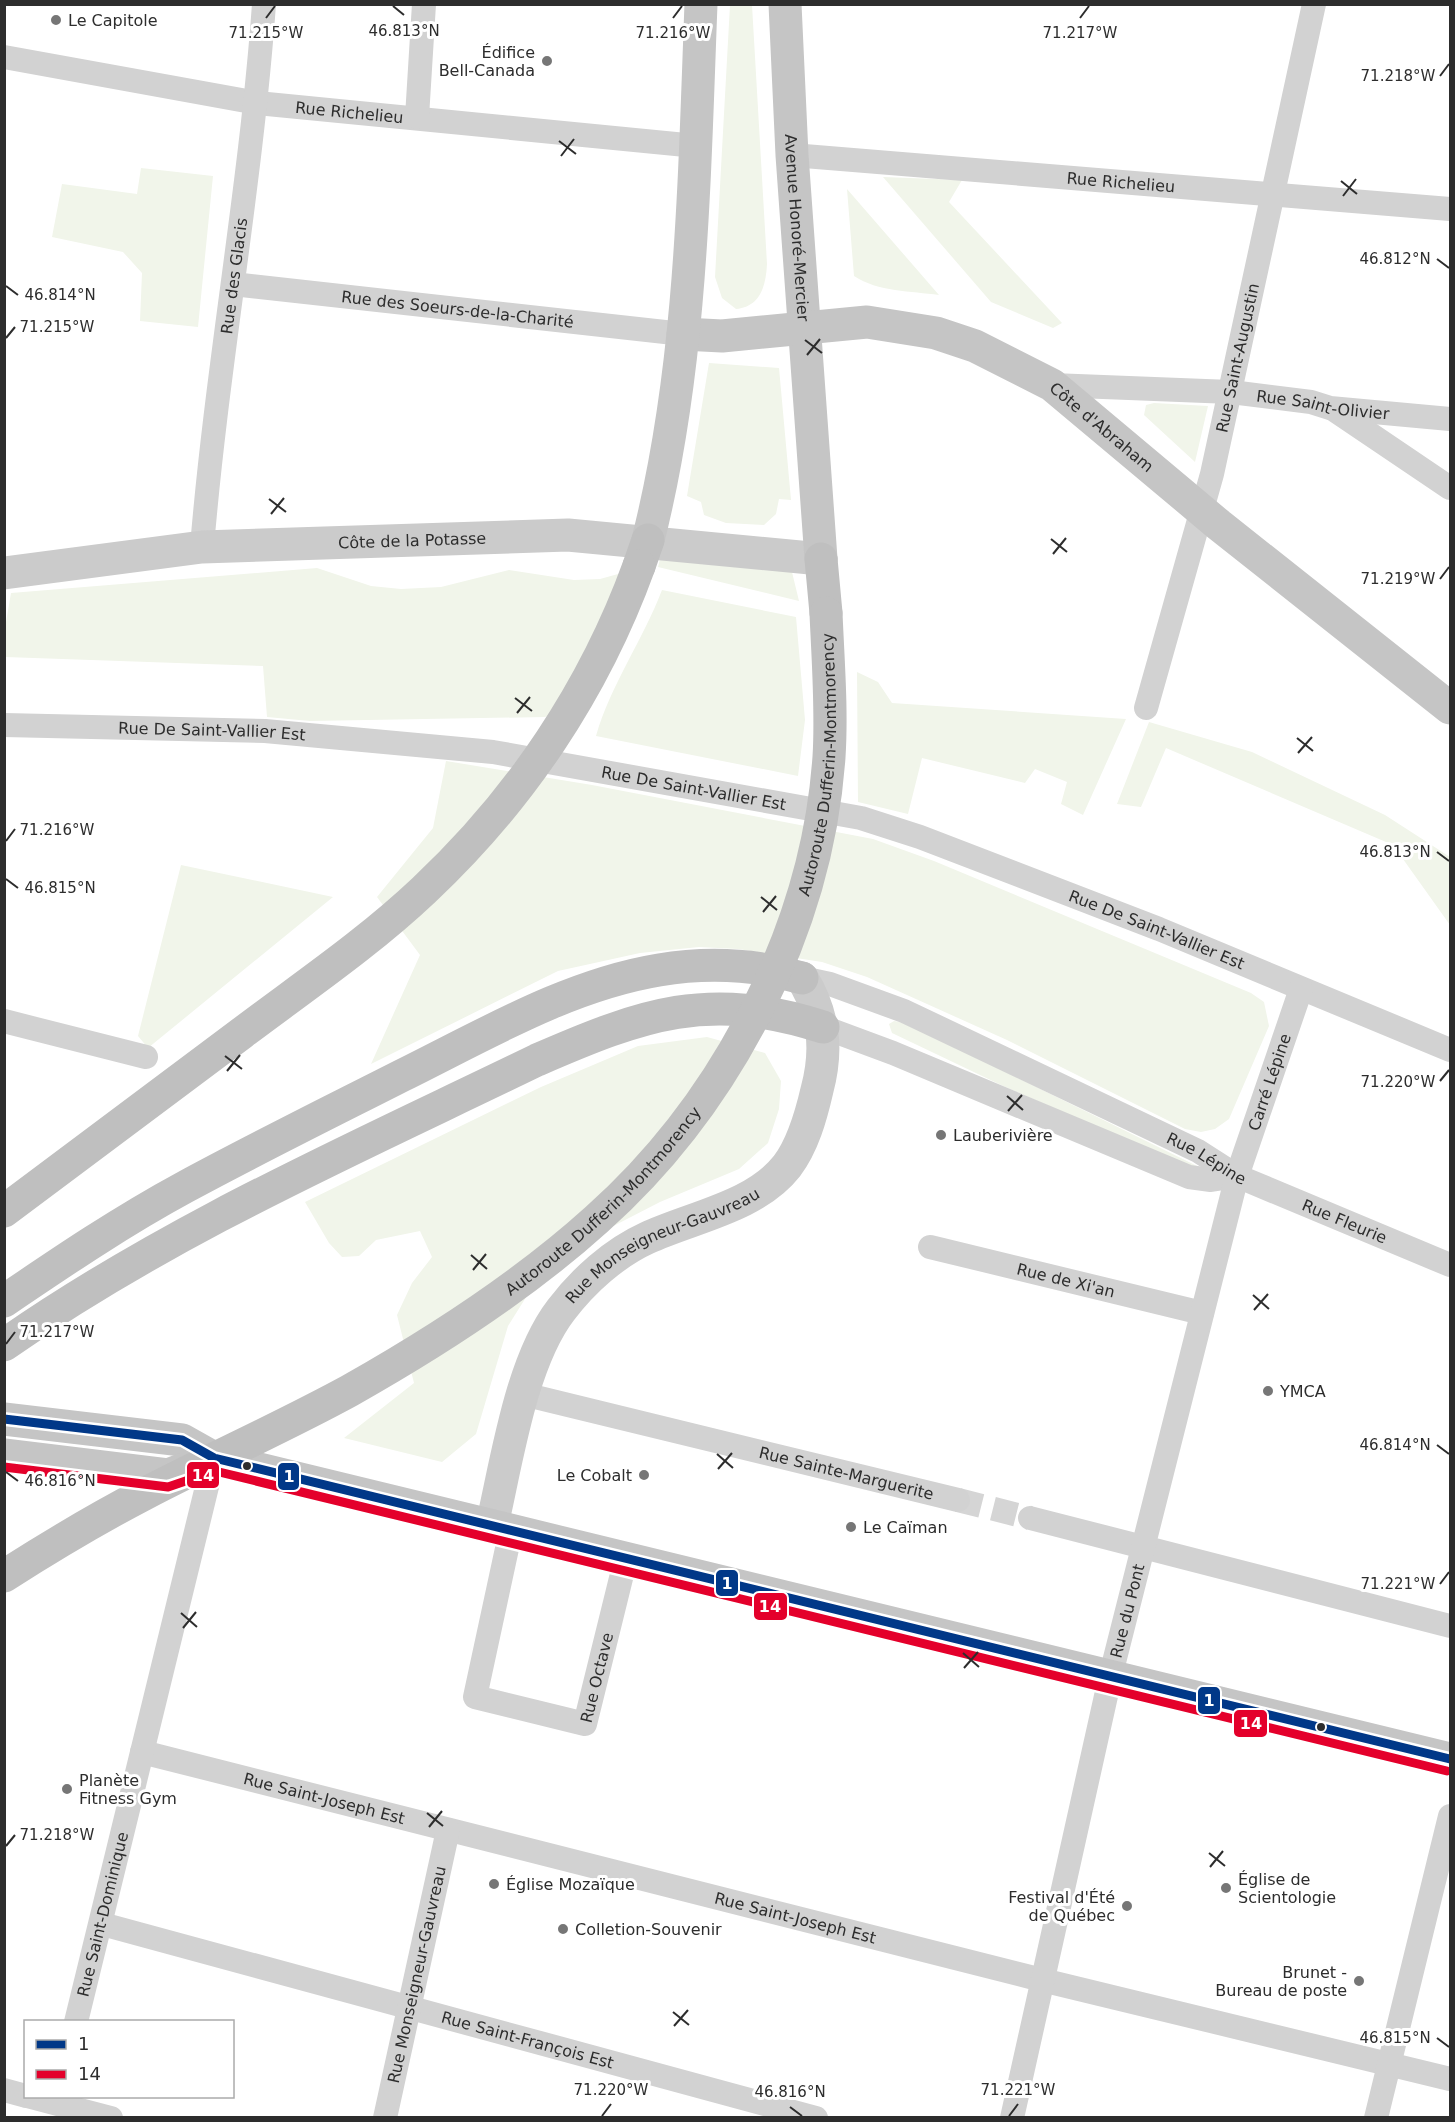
<svg xmlns="http://www.w3.org/2000/svg" width="1455" height="2122" viewBox="0 0 1455 2122" font-family="'DejaVu Sans',sans-serif">
<style>
.green{fill:#f1f5ea}
.lines{fill:none;stroke-linecap:round;stroke-linejoin:round}
.street-tunnel{stroke:#d5d5d5;stroke-width:24;stroke-dasharray:24 12;stroke-linecap:butt}
.street{stroke:#d2d2d2;stroke-width:24}
.secondary{stroke:#cbcbcb;stroke-width:33}
.primary{stroke:#c5c5c5;stroke-width:33}
.highway{stroke:#bfbfbf;stroke-width:33}
.highway-bridge{stroke:#bfbfbf;stroke-width:33}
.bus-1-casing{stroke:#fff;stroke-width:14}
.bus-2-casing{stroke:#fff;stroke-width:14}
.bus-1{stroke:#013888;stroke-width:9}
.bus-2{stroke:#e4002b;stroke-width:9}
.ticks{fill:none;stroke:#2d2d2d;stroke-width:2}
.poi-dot{fill:#767676;stroke:#fff;stroke-width:2}
.bus-dot{fill:#2d2d2d;stroke:#fff;stroke-width:2}
.labels{text-anchor:middle;dominant-baseline:central;stroke-width:6;stroke-linejoin:round;paint-order:stroke}
.poi-label{font-size:16px;fill:#2d2d2d;stroke:#fff;text-anchor:start}
.street-label{font-size:16px;fill:#2d2d2d;stroke:#fff}
.ticks-label{font-size:15px;text-anchor:middle;fill:#2d2d2d;stroke:#fff;stroke-width:6;stroke-linejoin:round;paint-order:stroke}
.line-badge{stroke:#fff;stroke-width:2}
.badge-label{font-size:16px;text-anchor:middle;font-weight:bold;fill:#fff}
</style>
<rect width="100%" height="100%" fill="#fff"/>
<path class="green" d="M730 5H752L767 264C766 286 760 307 736 309L722 298 715 277Z
M141 168 213 176 198 327 140 321 142 273 123 252 52 237 62 184 137 194Z
M883 177 962 180 949 202 1062 323 1053 328 991 302Z
M847 189 939 295C911 291 878 292 854 276Z
M709 363 779 368 791 500 779 499 776 514 764 525 726 523 704 515 701 502 687 496Z
M1154 403 1208 406 1195 462 1144 415 1146 405Z
M660 559 791 568 799 601 658 567Z
M317 568 371 586 401 589 441 587 509 570 574 580 600 579 636 569 588 699 545 717 310 721 267 717 263 666 5 657V628L11 593Z
M662 590 796 617 805 720 798 776 596 736C611 684 643 640 662 590Z
M857 672 878 682 892 703 1126 719 1083 815 1061 804 1067 782 1035 769 1025 783 922 758 908 814 858 802Z
M1149 722 1252 752 1385 815 1450 857V925L1393 845 1166 748 1141 807 1117 804Z
M446 761 592 785 873 839 934 861 1251 993 1264 1002 1269 1026 1229 1119 1215 1129 1201 1132 1185 1129 1007 1040 867 977 822 962 738 949 699 947 640 953 558 971 371 1064 420 955 377 897 433 828Z
M181 865 333 897 148 1048 138 1036Z
M894 1021 906 1023 1197 1166 1195 1170 1001 1085 892 1033 889 1024Z
M707 1037 765 1053 781 1081 779 1109 768 1143 739 1169 660 1202 594 1236 535 1283 508 1326 476 1434 442 1462 344 1438 414 1383 397 1315 412 1283 432 1257 420 1231 376 1240 359 1256 342 1257 329 1243 305 1202 541 1087 638 1046Z"/>
<g class="lines">
<path class="street-tunnel" d="M958 1500 1030 1518"/>
<g class="street">
<path id="s1" d="M4 57 257 103 696 146"/>
<path d="M417 117 424 4"/>
<path id="s2" d="M792 155 1450 209"/>
<path id="s3" d="M233 284 683 334"/>
<path id="s4" d="M1052 385 1231 392 1311 402 1330 408 1450 419"/>
<path d="M1333 409 1450 488"/>
<path id="s5" d="M202 547C217 365 251 186 264 4"/>
<path id="s6" d="M1146 708 1212 474 1314 4"/>
<path id="s7" d="M4 725 265 731 493 752 861 818 920 837 1159 929 1450 1050"/>
<path id="s8" d="M802 978 830 984 904 1011 1198 1151 1237 1176 1450 1265"/>
<path d="M4 1021 146 1057"/>
<path d="M823 1027 893 1053 1189 1177 1211 1180 1237 1176"/>
<path id="s9" d="M930 1247 1202 1313"/>
<path id="s10" d="M523 1394 958 1500"/>
<path d="M1030 1518 1450 1626"/>
<path id="s11" d="M511 1530 475 1697 585 1724 626 1558"/>
<path id="s12" d="M142 1752 1042 1980 1450 2079"/>
<path id="s13" d="M102 1924 816 2118"/>
<path id="s14" d="M76 2022 214 1458"/>
<path d="M4 2090 26 2096"/>
<path d="M27 2096 111 2118"/>
<path id="s15" d="M385 2118 448 1830"/>
<path id="s16" d="M1012 2118 1110 1678 1237 1176 1301 989"/>
<path d="M1376 2118 1450 1816"/>
</g>
<g class="secondary">
<path id="s17" d="M4 573 202 547 568 535 821 559"/>
<path id="s18" d="M492 1525C507 1460 521 1362 561 1310 583 1281 614 1253 647 1238 692 1217 755 1207 787 1166 803 1145 811 1116 817 1090 828 1049 824 1014 802 978"/>
</g>
<g class="primary">
<path id="s19" d="M785 4 792 155 821 559"/>
<path id="s20" d="M683 334 722 336 867 322 936 333 975 346 1052 385 1219 525 1450 708"/>
<path d="M648 540C692 366 694 184 701 4"/>
<path d="M4 1419 182 1440 214 1458 1450 1759"/>
<path d="M4 1455 168 1475 192 1466"/>
</g>
<path class="highway" d="M821 559 826 613
M639 566 648 540
M4 1301C63 1261 122 1221 185 1187 257 1148 330 1112 403 1075 484 1035 568 985 659 970 707 962 755 964 802 978
M4 1345C170 1229 356 1148 537 1060 643 1014 708 990 823 1027"/>
<g class="highway-bridge">
<path d="M4 1211C84 1151 163 1092 242 1033 303 987 368 943 424 890 520 800 594 690 639 566"/>
<path id="s21" d="M4 1576C51 1546 98 1518 146 1493 213 1458 283 1427 349 1391 436 1342 523 1286 597 1219 726 1104 817 930 829 757 832 710 828 661 826 613"/>
</g>
<defs>
<path id="bus-1" d="M4 1419 182 1440 214 1458 1450 1759"/>
<path id="bus-2" d="M4 1467 168 1487 215 1471 1447 1771"/>
</defs>
<use href="#bus-1" class="bus-1-casing"/>
<use href="#bus-2" class="bus-2-casing"/>
<use href="#bus-1" class="bus-1"/>
<use href="#bus-2" class="bus-2"/>
</g>
<path class="ticks" d="M393 6 404 15M266 18 275 6M673 18 682 6M1080 18 1089 6M1440 76 1449 64M559 141 576 154M561 156 574 139M1341 181 1357 194M1343 196 1356 179M1437 259 1449 268M6 286 18 295M6 338 15 327M805 340 822 353M807 355 820 339M269 499 286 512M271 514 284 498M1051 539 1067 552M1053 554 1066 538M1440 579 1449 567M515 698 532 711M517 713 530 697M1297 738 1313 751M1298 753 1312 737M6 841 15 829M1437 852 1449 861M6 879 18 888M761 897 777 910M763 912 776 896M225 1056 242 1069M227 1071 240 1055M1440 1081 1449 1070M1007 1096 1023 1110M1008 1111 1022 1095M471 1255 487 1269M473 1270 486 1254M1253 1295 1269 1309M1254 1310 1268 1294M6 1344 15 1332M1437 1445 1449 1454M717 1454 733 1468M718 1469 732 1453M6 1472 18 1481M1440 1584 1449 1572M181 1613 197 1627M183 1628 196 1612M963 1653 979 1667M964 1668 978 1652M427 1813 443 1826M429 1827 442 1811M6 1846 15 1835M1209 1853 1225 1866M1210 1867 1223 1851M673 2012 689 2025M674 2026 688 2010M1437 2038 1449 2047M790 2107 802 2116M602 2116 611 2104M1009 2116 1018 2104"/>
<g class="poi-dot">
<circle cx="56" cy="20" r="6"/>
<circle cx="547" cy="61" r="6"/>
<circle cx="941" cy="1135" r="6"/>
<circle cx="1268" cy="1391" r="6"/>
<circle cx="644" cy="1475" r="6"/>
<circle cx="851" cy="1527" r="6"/>
<circle cx="67" cy="1789" r="6"/>
<circle cx="494" cy="1884" r="6"/>
<circle cx="1226" cy="1888" r="6"/>
<circle cx="1127" cy="1906" r="6"/>
<circle cx="563" cy="1929" r="6"/>
<circle cx="1359" cy="1981" r="6"/>
</g>
<g class="bus-dot">
<circle cx="247" cy="1466" r="5"/>
<circle cx="1321" cy="1727" r="5"/>
</g>
<g class="labels">
<g class="poi-label">
<text x="68" y="20">Le Capitole</text>
<text x="535" y="52" text-anchor="end">Édifice<tspan x="535" dy="18">Bell-Canada</tspan></text>
<text x="953" y="1135">Lauberivière</text>
<text x="1280" y="1391">YMCA</text>
<text x="632" y="1475" text-anchor="end">Le Cobalt</text>
<text x="863" y="1527">Le Caïman</text>
<text x="79" y="1780">Planète<tspan x="79" dy="18">Fitness Gym</tspan></text>
<text x="1238" y="1879">Église de<tspan x="1238" dy="18">Scientologie</tspan></text>
<text x="506" y="1884">Église Mozaïque</text>
<text x="1115" y="1897" text-anchor="end">Festival d'Été<tspan x="1115" dy="18">de Québec</tspan></text>
<text x="575" y="1929">Colletion-Souvenir</text>
<text x="1347" y="1972" text-anchor="end">Brunet -<tspan x="1347" dy="18">Bureau de poste</tspan></text>
</g>
<g class="street-label">
<text stroke="none"><textPath href="#s1" startOffset="350">Rue Richelieu</textPath></text>
<text stroke="none"><textPath href="#s2" startOffset="330">Rue Richelieu</textPath></text>
<text stroke="none"><textPath href="#s19" startOffset="224">Avenue Honoré-Mercier</textPath></text>
<text stroke="none"><textPath href="#s5" startOffset="273">Rue des Glacis</textPath></text>
<text stroke="none"><textPath href="#s3" startOffset="226">Rue des Soeurs-de-la-Charité</textPath></text>
<text stroke="none"><textPath href="#s6" startOffset="362">Rue Saint-Augustin</textPath></text>
<text stroke="none"><textPath href="#s4" startOffset="272">Rue Saint-Olivier</textPath></text>
<text stroke="none"><textPath href="#s20" startOffset="447">Côte d'Abraham</textPath></text>
<text stroke="none"><textPath href="#s17" startOffset="410">Côte de la Potasse</textPath></text>
<text stroke="none"><textPath href="#s7" startOffset="208">Rue De Saint-Vallier Est</textPath></text>
<text stroke="none"><textPath href="#s21" startOffset="1215">Autoroute Dufferin-Montmorency</textPath></text>
<text stroke="none"><textPath href="#s7" startOffset="694">Rue De Saint-Vallier Est</textPath></text>
<text stroke="none"><textPath href="#s7" startOffset="1180">Rue De Saint-Vallier Est</textPath></text>
<text stroke="none"><textPath href="#s16" startOffset="1068">Carré Lépine</textPath></text>
<text stroke="none"><textPath href="#s8" startOffset="444">Rue Lépine</textPath></text>
<text stroke="none"><textPath href="#s21" startOffset="711">Autoroute Dufferin-Montmorency</textPath></text>
<text stroke="none"><textPath href="#s8" startOffset="596">Rue Fleurie</textPath></text>
<text stroke="none"><textPath href="#s18" startOffset="350">Rue Monseigneur-Gauvreau</textPath></text>
<text stroke="none"><textPath href="#s9" startOffset="140">Rue de Xi'an</textPath></text>
<text stroke="none"><textPath href="#s10" startOffset="333">Rue Sainte-Marguerite</textPath></text>
<text stroke="none"><textPath href="#s16" startOffset="520">Rue du Pont</textPath></text>
<text stroke="none"><textPath href="#s11" startOffset="332">Rue Octave</textPath></text>
<text stroke="none"><textPath href="#s12" startOffset="188">Rue Saint-Joseph Est</textPath></text>
<text stroke="none"><textPath href="#s14" startOffset="111">Rue Saint-Dominique</textPath></text>
<text stroke="none"><textPath href="#s12" startOffset="674">Rue Saint-Joseph Est</textPath></text>
<text stroke="none"><textPath href="#s15" startOffset="147">Rue Monseigneur-Gauvreau</textPath></text>
<text stroke="none"><textPath href="#s13" startOffset="441">Rue Saint-François Est</textPath></text>
</g>
</g>
<g class="ticks-label">
<text x="404" y="36">46.813°N</text>
<text x="266" y="38">71.215°W</text>
<text x="673" y="38">71.216°W</text>
<text x="1080" y="38">71.217°W</text>
<text x="1398" y="81">71.218°W</text>
<text x="1395" y="264">46.812°N</text>
<text x="60" y="300">46.814°N</text>
<text x="57" y="332">71.215°W</text>
<text x="1398" y="584">71.219°W</text>
<text x="57" y="835">71.216°W</text>
<text x="1395" y="857">46.813°N</text>
<text x="60" y="893">46.815°N</text>
<text x="1398" y="1087">71.220°W</text>
<text x="57" y="1337">71.217°W</text>
<text x="1395" y="1450">46.814°N</text>
<text x="60" y="1486">46.816°N</text>
<text x="1398" y="1589">71.221°W</text>
<text x="57" y="1840">71.218°W</text>
<text x="1395" y="2043">46.815°N</text>
<text x="611" y="2095">71.220°W</text>
<text x="1018" y="2095">71.221°W</text>
<text x="790" y="2097">46.816°N</text>
</g>
<g class="line-badge">
<rect x="186" y="1461" width="34" height="28" rx="6" fill="#e4002b"/>
<rect x="277" y="1462" width="23" height="29" rx="6" fill="#013888"/>
<rect x="715" y="1569" width="24" height="28" rx="6" fill="#013888"/>
<rect x="753" y="1592" width="35" height="29" rx="6" fill="#e4002b"/>
<rect x="1197" y="1686" width="24" height="29" rx="6" fill="#013888"/>
<rect x="1233" y="1709" width="35" height="29" rx="6" fill="#e4002b"/>
</g>
<g class="badge-label">
<text x="203" y="1481">14</text>
<text x="289" y="1482">1</text>
<text x="727" y="1589">1</text>
<text x="770" y="1612">14</text>
<text x="1209" y="1706">1</text>
<text x="1251" y="1729">14</text>
</g>
<rect width="1455" height="2122" fill="none" stroke="#2d2d2d" stroke-width="12"/>
<rect x="24" y="2020" width="210" height="78" fill="#ffffff" stroke="#ababab" stroke-width="1.5"/>
<rect x="36" y="2040" width="30" height="9" fill="#013888" stroke="#ababab" stroke-width="1.5"/>
<text x="78" y="2050" font-size="18" fill="#2d2d2d">1</text>
<rect x="36" y="2070" width="30" height="9" fill="#e4002b" stroke="#ababab" stroke-width="1.5"/>
<text x="78" y="2080" font-size="18" fill="#2d2d2d">14</text>
</svg>
